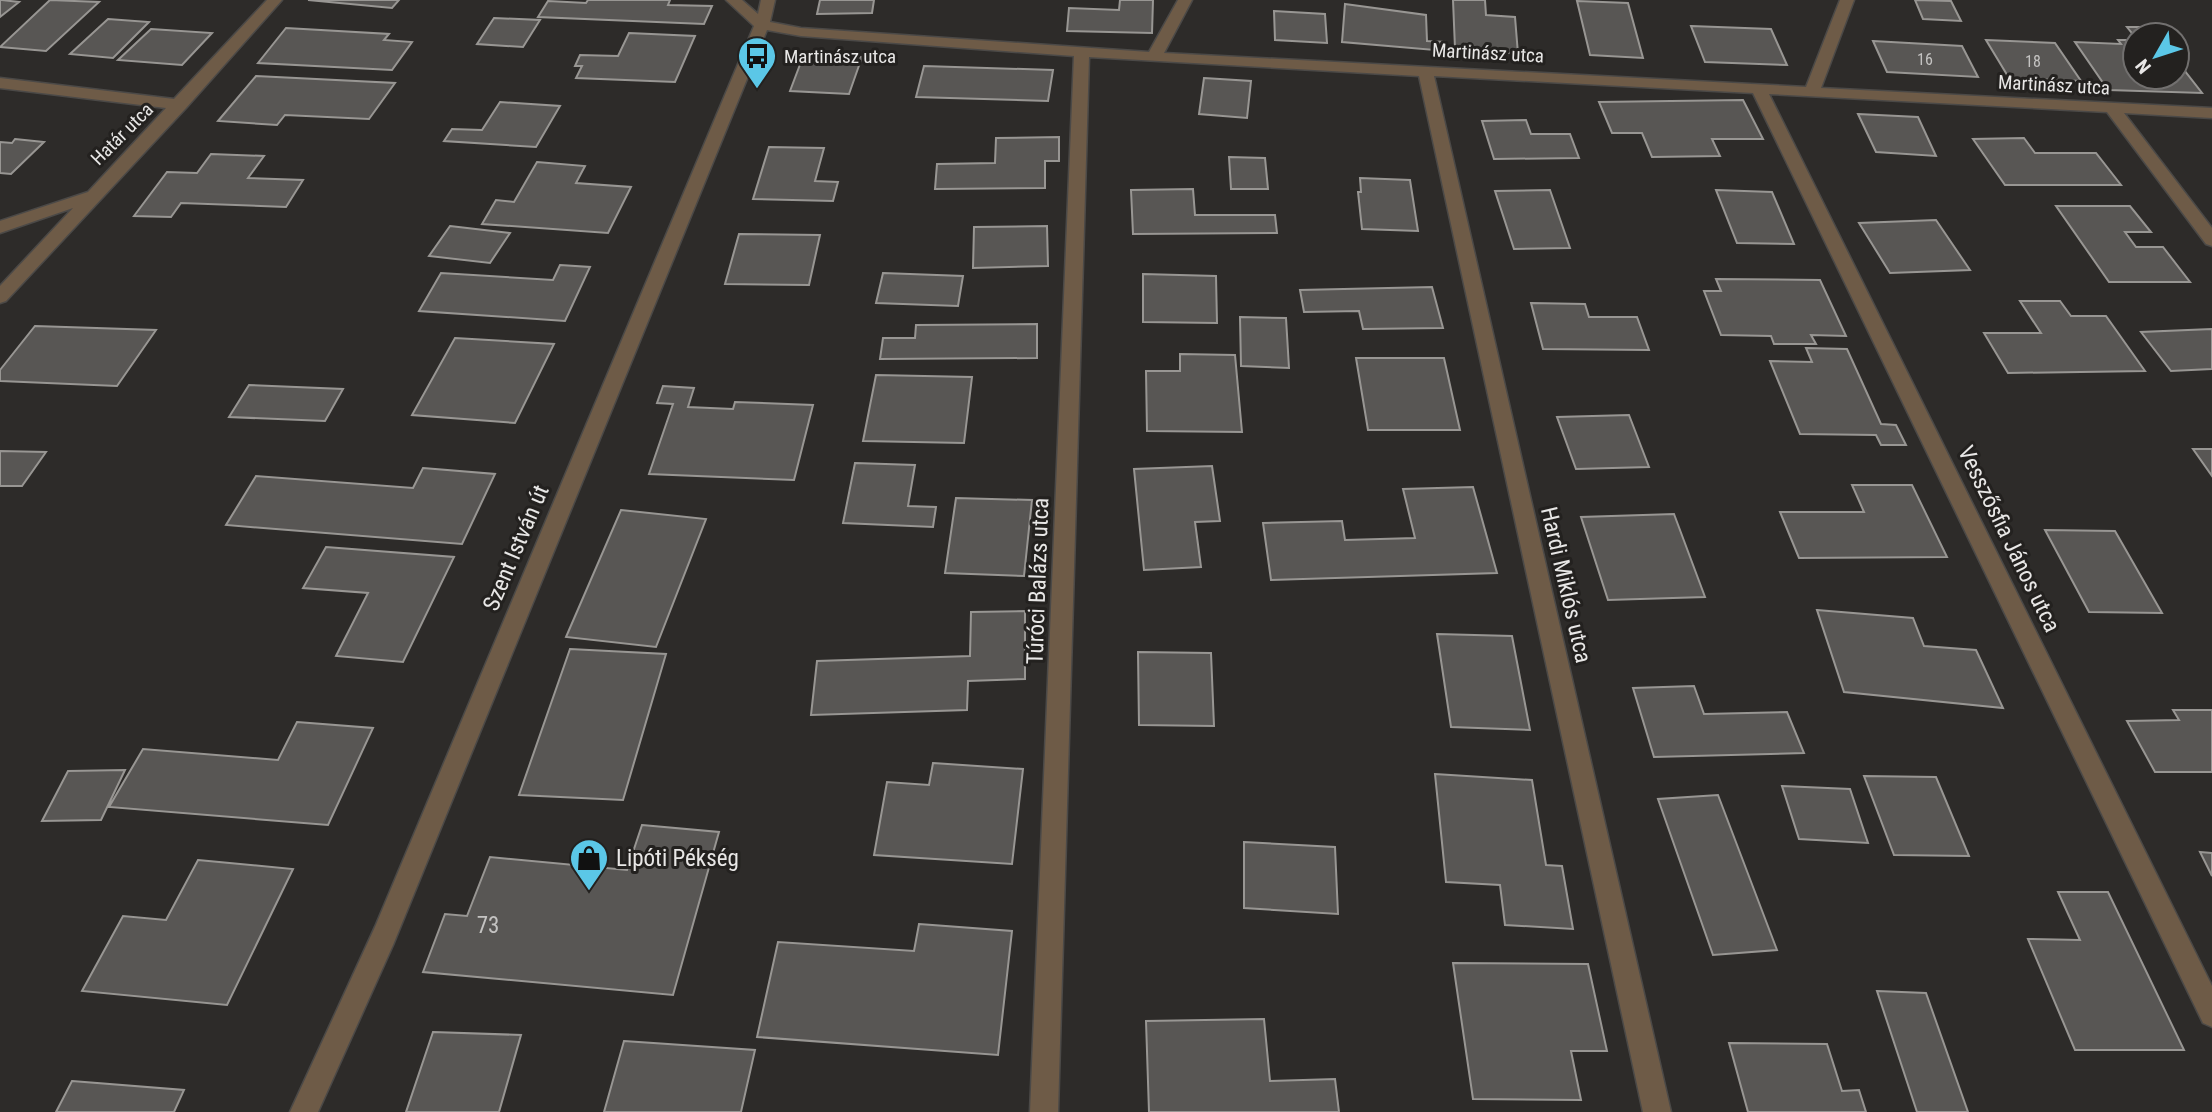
<svg xmlns="http://www.w3.org/2000/svg" width="2212" height="1112" viewBox="0 0 2212 1112" font-family="'Roboto Condensed',sans-serif">
<style>
.building{fill:#585654;stroke:#989693;stroke-width:2}
.lines{fill:none;stroke-linecap:round;stroke-linejoin:round}
.minor-casing{stroke:#4b4947;stroke-width:3}
.minor{fill:#6e5b47;fill-rule:evenodd}
.labels{text-anchor:middle;dominant-baseline:central;stroke-width:6;stroke-linejoin:round;paint-order:stroke}
.far-number-label{font-size:16px;fill:#c4c3c2}
.far-street-label{font-size:19px;fill:#e8e7e6;stroke:#23211f}
.far-poi-label{font-size:19px;fill:#e8e7e6;stroke:#23211f;text-anchor:start}
.street-label{font-size:23px;fill:#e8e7e6;stroke:#23211f}
.poi-label{font-size:23px;fill:#e8e7e6;stroke:#23211f;text-anchor:start}
.near-number-label{font-size:23px;fill:#c4c3c2}
</style>
<rect width="100%" height="100%" fill="#2d2b29"/>
<path class="building" d="M0 0H2L19 2 0 17Z
M50 0 99 2 46 51 0 47Z
M308 0H399L392 8Z
M588 0H670L668 5 712 6 704 24 538 17 548 1 586 3Z
M820 0H874L872 13 817 14Z
M1120 0H1153L1152 33 1067 31 1069 8 1119 10Z
M1453 0H1485L1486 15 1515 17 1518 54 1455 48Z
M1915 0 1951 1 1961 21 1923 19Z
M1577 1 1628 3 1643 58 1590 55Z
M1345 4 1426 15 1427 41 1446 42V51L1342 42Z
M1274 11 1325 14 1327 43 1275 40Z
M494 18 540 20 523 47 477 44Z
M108 19 149 22 113 58 70 54Z
M1691 26 1771 29 1787 65 1705 62Z
M2127 27H2151L2157 35H2135V37Z
M286 28 389 34 384 40 412 42 392 70 258 63Z
M151 29 212 33 182 65 118 60Z
M629 33 695 36 675 82 576 78 582 66H575L580 55 618 56Z
M1986 40 2055 43 2081 81 2009 78Z
M2118 40H2135V77H2177V61L2202 93 2108 90 2075 42 2121 44Z
M1873 41 1962 46 1978 77 1887 72Z
M804 54 862 57 849 94 790 91Z
M924 66 1053 70 1048 101 916 97Z
M256 76 395 83 369 119 285 115 277 125 218 121Z
M1204 78 1251 81 1247 118 1199 114Z
M1743 100 1763 139H1712L1720 156 1652 157 1642 133H1612L1599 102Z
M500 102 560 106 536 147 444 141 452 129 482 130Z
M1858 114 1918 117 1936 156 1876 152Z
M1526 120 1531 134H1570L1579 158 1494 159 1482 121Z
M1059 137V161H1045V188L935 189 937 164 995 163 996 138Z
M2024 138 2035 153H2096L2121 185H2005L1973 139Z
M15 139 44 142 11 174 0 173V142L12 143Z
M769 147 824 148 815 181 838 182 833 201 753 199Z
M211 154 264 156 248 178 303 180 286 207 181 203 171 217 134 216 167 172 197 173Z
M1229 157 1265 158 1268 189H1231Z
M537 162 585 166 576 183 631 187 608 233 482 224 496 200 514 202Z
M1360 178 1410 180 1418 231 1362 229 1358 192H1361Z
M1193 189 1195 215H1275L1277 233 1133 234 1131 190Z
M1550 190 1570 248 1514 249 1495 191Z
M1716 190 1772 192 1794 244 1737 243Z
M2056 206H2130L2151 232H2125L2136 247H2163L2190 282H2109Z
M1936 220 1970 270 1890 273 1859 223Z
M450 226 510 233 490 263 429 256Z
M1047 226 1048 266 973 268 974 227Z
M739 234 820 235 809 285 725 284Z
M560 265 590 267 565 321 419 311 441 273 553 280Z
M883 273 963 276 958 306 876 303Z
M1143 274 1216 276 1217 323 1143 322Z
M1716 279 1820 280 1846 336 1811 335 1816 344H1774L1771 336 1721 335 1704 291H1721Z
M1432 287 1443 328 1363 329 1359 311 1304 312 1300 290Z
M2020 301H2060L2071 316H2106L2145 371 2008 373 1984 333H2041Z
M1531 303 1585 304 1589 317H1637L1649 350 1543 349Z
M1240 317 1286 318 1289 368 1241 366Z
M1037 324V358L880 359 883 338H915L916 325Z
M35 326 156 330 117 386 0 381V370Z
M2212 329V369L2171 371 2141 332Z
M455 338 554 344 515 423 412 415Z
M1806 348 1847 349 1881 424 1896 425 1906 445H1881L1876 435 1800 434 1770 361 1812 362Z
M1180 354 1235 355 1242 432 1147 431 1146 371H1180Z
M1356 358H1444L1460 430H1368Z
M876 375 972 377 964 443 863 441Z
M249 385 343 389 325 421 229 417Z
M663 386 694 388 688 407 733 409 735 402 813 405 794 480 649 474 673 404 657 403Z
M1629 415 1649 467 1576 469 1557 417Z
M2193 449H2212V476Z
M0 451 46 452 22 486H0Z
M855 463 915 465 908 506 936 507 933 527 843 523Z
M1212 466 1220 521 1195 522 1201 567 1144 570 1134 469Z
M423 468 495 474 462 544 226 525 256 476 413 488Z
M1852 485H1912L1947 557 1799 558 1780 512H1864Z
M1473 487 1497 573 1271 580 1263 523 1342 521 1345 540 1415 538 1403 489Z
M956 498 1032 500 1024 576 945 573Z
M621 510 706 519 656 647 566 637Z
M1674 514 1705 597 1608 600 1581 517Z
M2045 530 2115 531 2162 613 2089 612Z
M326 547 454 557 403 662 336 656 368 593 303 588Z
M1817 610 1913 618 1924 646 1976 650 2003 708 1844 692Z
M1025 611V679L968 681 967 710 811 715 817 661 970 656 971 612Z
M1437 634 1512 636 1530 730 1451 727Z
M570 649 666 654 623 800 519 795Z
M1138 652 1211 653 1214 726 1139 725Z
M1694 686 1704 714 1787 712 1804 753 1654 757 1633 688Z
M2173 710H2212V772H2155L2127 721 2179 720Z
M297 722 373 728 328 825 109 807 143 749 278 760Z
M933 763 1023 769 1012 864 874 855 887 782 929 785Z
M125 770 101 820 42 821 68 771Z
M1435 774 1532 780 1546 865 1562 866 1573 929 1505 925 1500 885 1446 882Z
M1864 776 1936 777 1969 856 1894 855Z
M1782 786 1850 789 1868 843 1799 839Z
M1718 795 1777 950 1713 955 1658 799Z
M642 825 719 832 673 995 423 972 445 914 467 916 490 857 627 870Z
M1244 842 1335 847 1338 914 1244 908Z
M2200 852 2212 853V876Z
M198 860 293 869 227 1005 82 991 123 916 166 920Z
M2058 892H2108L2184 1050H2075L2028 939 2080 940Z
M919 924 1012 931 998 1055 757 1037 778 942 914 951Z
M1453 963 1588 964 1607 1051H1571L1581 1100 1473 1099Z
M1877 991 1926 993 1968 1112H1917Z
M1264 1019 1270 1081 1335 1079 1339 1112H1149L1146 1021Z
M433 1032 521 1035 499 1112H406Z
M624 1041 755 1050 741 1112H604Z
M1729 1043 1827 1044 1842 1091 1859 1090 1866 1112H1748Z
M72 1081 184 1090 174 1112H56Z"/>
<g class="lines">
<defs>
<path id="minor" d="M267 0H282L186 108 6 301 0 303V286L73 208 0 233V221L88 192 166 108 0 88V78L174 99Z
M726 0H742L758 14 761 0H775L770 22 801 28 1149 52 1178 0H1192L1164 53 1806 87 1840 0H1854L1821 88 2212 108V118L2124 113 2212 228V246L2206 244 2107 112 1769 94 2212 986V1027L2203 1023 1753 93 1434 76 1671 1112H1643L1419 76 1089 57 1058 1112H1030L1074 56 801 36 767 30 393 945 318 1112H290L375 927 754 26Z"/>
</defs>
<use href="#minor" class="minor-casing"/>
<use href="#minor" class="minor"/>
</g>
<defs>
<symbol id="bus-pin" viewBox="-11 -11 22 30"><path d="M0 17L-7.5 6A9.5 9.5 0 1 1 7.5 6Z" fill="#5bc7e7" stroke="#23211f"/><path d="M-5-6H5V4H4V6H2V4H-2V6H-4V4H-5ZM-3.5-4V0h7V-4ZM-3.5 1.2v1.5H-2V1.2ZM2 1.2v1.5H3.5V1.2Z" fill="#111"/></symbol>
<symbol id="shop-pin" viewBox="-11 -11 22 30"><path d="M0 17L-7.5 6A9.5 9.5 0 1 1 7.5 6Z" fill="#5bc7e7" stroke="#23211f"/><path d="M-5-2.5h2.3a2.7 3.5 0 0 1 5.4 0H5L5.5 6h-11ZM-1.5-2.5h3a1.5 2.3 0 0 0-3 0Z" fill="#111"/></symbol>
</defs>
<g fill-rule="evenodd">
<use href="#bus-pin" x="735" y="34" width="44" height="60"/>
<use href="#shop-pin" x="567" y="836" width="44" height="60"/>
</g>
<g class="labels">
<g class="far-number-label">
<text x="1925" y="59">16</text>
<text x="2033" y="61">18</text>
</g>
<g class="far-street-label">
<text transform="translate(1488 53) rotate(3)">Martinász utca</text>
<text transform="translate(2054 85) rotate(3)">Martinász utca</text>
<text transform="translate(122 134) rotate(-45)">Határ utca</text>
</g>
<g class="far-poi-label">
<text x="784" y="56">Martinász utca</text>
</g>
<g class="street-label">
<text transform="translate(2009 539) rotate(64)">Vesszősfia János utca</text>
<text transform="translate(516 548) rotate(-67)">Szent István út</text>
<text transform="translate(1038 581) rotate(-88)">Túróci Balázs utca</text>
<text transform="translate(1566 585) rotate(77)">Hardi Miklós utca</text>
</g>
<g class="poi-label">
<text x="616" y="858">Lipóti Pékség</text>
</g>
<g class="near-number-label">
<text x="488" y="925">73</text>
</g>
</g>
<g transform="translate(2156 56) rotate(231)"><circle r="33" fill="#23211f" stroke="#72706f" stroke-width="2"/>
<path d="M0-5L12 26L0 18L-12 26Z" fill="#5bc7e7"/>
<text y="-10" font-size="19" font-weight="bold" text-anchor="middle" fill="#e8e7e6">N</text>
</g>
</svg>
